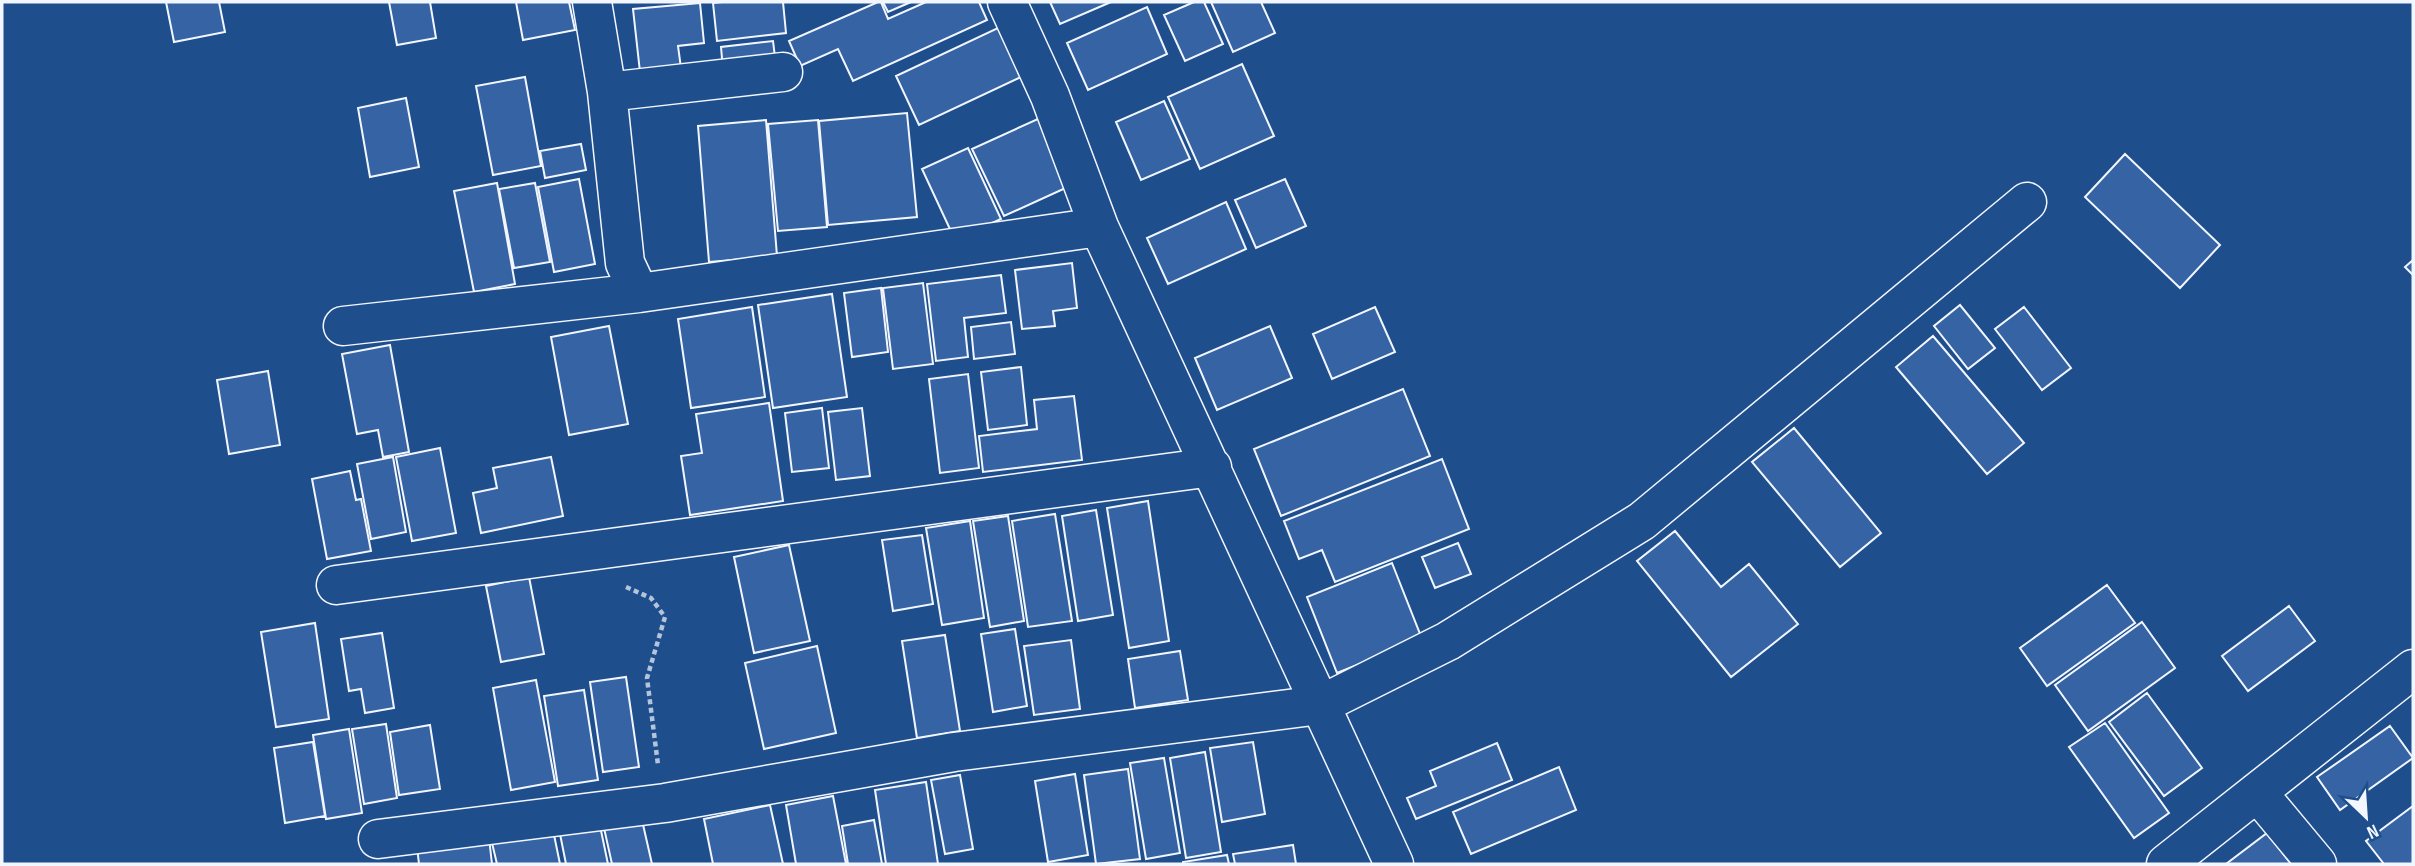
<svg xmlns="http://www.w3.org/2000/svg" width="2415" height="866" viewBox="0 0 2415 866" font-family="'Sofia Sans Condensed',sans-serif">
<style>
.building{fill:#3563a3;stroke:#f2f6ff;stroke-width:2}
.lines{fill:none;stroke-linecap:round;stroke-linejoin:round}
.minor-casing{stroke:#f2f6ff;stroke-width:41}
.path{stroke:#b3c4dc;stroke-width:4.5;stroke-dasharray:5 3.5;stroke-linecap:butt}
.minor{stroke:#1f4e8c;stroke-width:38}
</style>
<rect width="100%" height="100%" fill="#1f4e8c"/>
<path class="building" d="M166 2H219L225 32 174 42Z
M389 2H430L436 38 397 45Z
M516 2H569L575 30 523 40Z
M722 2H783L786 33 717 41 713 3Z
M878 2H881L888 19 926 2H979L987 20 853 81 838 49 800 66 789 41Z
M883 2H911L888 12Z
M1050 2H1111L1060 24Z
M1194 2H1204L1223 44 1185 61 1164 15Z
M1211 2H1261L1275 33 1233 52Z
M700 3 704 43 678 46 681 68 640 72 633 9Z
M1147 7 1167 54 1088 90 1067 43Z
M1000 27 1023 76 919 125 896 76Z
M773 41 776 65 723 70 721 47Z
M1242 64 1274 136 1200 169 1168 97Z
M525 77 541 166 493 175 476 86Z
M406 98 419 167 370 177 358 108Z
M1164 101 1190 159 1141 180 1116 122Z
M907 113 917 217 828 225 819 121Z
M1040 118 1070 186 1004 216 972 149Z
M766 120 777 256 709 262 698 126Z
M818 120 827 227 778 231 768 124Z
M581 144 586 170 545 178 540 151Z
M968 148 1001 219 955 240 922 169Z
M2125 154 2220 245 2180 288 2085 197Z
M579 179 595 264 554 272 538 187Z
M1285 179 1306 226 1256 248 1235 200Z
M497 183 515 284 474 292 454 191Z
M535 183 550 262 514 268 499 189Z
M1226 202 1246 249 1168 284 1147 238Z
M2413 260V275L2405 267Z
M1072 263 1077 308 1053 311 1055 326 1022 329 1015 270Z
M1001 275 1006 313 964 318 968 357 936 361 927 284Z
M923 283 933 364 893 369 883 288Z
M881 288 888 352 852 357 844 293Z
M832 294 847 397 773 408 758 305Z
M1960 305 1995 348 1968 369 1934 326Z
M752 307 765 397 691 408 678 319Z
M1375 307 1395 352 1332 379 1313 334Z
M2024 307 2071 368 2042 390 1995 329Z
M1011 322 1015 354 974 359 971 327Z
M609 326 628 424 569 435 551 337Z
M1270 326 1292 378 1217 410 1195 358Z
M1933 336 2024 443 1987 474 1896 367Z
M390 345 409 452 383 457 378 430 357 434 342 354Z
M1021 367 1027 425 988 430 981 372Z
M268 371 280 445 229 454 217 380Z
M968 374 979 468 940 473 929 379Z
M1403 389 1430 456 1281 516 1254 449Z
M1074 396 1082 460 983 472 979 436 1037 429 1034 400Z
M769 403 783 501 690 515 681 456 702 453 696 414Z
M822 408 829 468 792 472 785 413Z
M862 408 870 476 836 480 828 412Z
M1794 428 1881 533 1840 567 1752 462Z
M440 448 456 533 412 541 396 457Z
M393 457 406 532 371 539 357 464Z
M551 457 563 516 481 533 473 493 497 488 493 468Z
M1442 459 1469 529 1335 582 1322 550 1299 559 1284 521Z
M350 471 356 500 361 499 371 551 327 559 312 479Z
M1148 501 1169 641 1129 648 1107 508Z
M1096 510 1113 615 1078 621 1062 516Z
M1055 514 1072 621 1028 627 1012 521Z
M1008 516 1024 621 990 627 973 521Z
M970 521 984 618 942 625 926 528Z
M1675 531 1721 587 1749 564 1798 624 1731 677 1637 561Z
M922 535 933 604 893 611 882 540Z
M1458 543 1471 574 1435 588 1422 557Z
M789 545 810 641 754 653 734 557Z
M1392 563 1422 639 1337 673 1307 597Z
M529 577 544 654 501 662 486 586Z
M2107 585 2135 623 2047 686 2020 648Z
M2289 606 2315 641 2248 691 2222 656Z
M2142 622 2175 668 2088 731 2055 685Z
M315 623 329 719 276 727 261 632Z
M1015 629 1027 706 993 712 981 634Z
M382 633 394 708 365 713 361 689 349 691 341 639Z
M945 635 960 731 917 738 902 641Z
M1071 640 1080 709 1034 715 1024 646Z
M817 646 836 733 764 749 745 663Z
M1180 651 1188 700 1135 708 1128 659Z
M626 677 639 767 603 772 590 682Z
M536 680 555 782 511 790 493 688Z
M584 690 598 780 558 786 544 696Z
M2147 693 2202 768 2164 796 2109 722Z
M2105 723 2169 813 2134 838 2069 747Z
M386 724 397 798 364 804 352 729Z
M430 725 440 789 399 795 390 732Z
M2390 726 2413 758 2340 810 2317 777Z
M349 729 362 813 326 819 313 735Z
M313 742 325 816 285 823 274 748Z
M1253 742 1265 814 1222 822 1210 748Z
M1497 743 1512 780 1416 819 1407 798 1436 786 1430 771Z
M1205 752 1221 852 1186 858 1170 758Z
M1164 758 1180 853 1146 859 1130 763Z
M1559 767 1576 810 1471 854 1453 812Z
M1128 769 1140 859 1096 864 1084 775Z
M1075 774 1088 855 1048 862 1035 781Z
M960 775 973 849 945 854 931 780Z
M926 782 938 864H886L875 790Z
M833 796 846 864H796L786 805Z
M770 805 783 864H713L704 819Z
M2413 806V864H2384L2366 841Z
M642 820 652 864H612L604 828Z
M874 820 882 864H848L842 826Z
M599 821 608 864H566L559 829Z
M553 830 560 864H497L492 843Z
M2267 833 2291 864H2226Z
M489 838 492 864H419L417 847Z
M1293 845 1296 864H1235L1233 854Z
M1227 855 1229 864H1183V862Z"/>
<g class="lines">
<defs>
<path id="minor" d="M592 2 607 92 625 263 639 293
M1007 2 1050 96 1099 227 1394 864
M607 92 783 72
M343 326 639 293 1099 227
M336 585 1212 467
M2257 792 2317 864
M378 839 665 803 954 752 1320 705 1448 641 1642 521 2027 202
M2166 864 2413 669"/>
</defs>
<use href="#minor" class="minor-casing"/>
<path class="path" d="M626 587 651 598 665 617 647 678 658 765"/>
<use href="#minor" class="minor"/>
</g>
<rect width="2415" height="866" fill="none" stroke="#f2f6ff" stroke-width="7"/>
<g transform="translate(2366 817) rotate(155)" stroke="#1f4e8c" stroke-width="5" paint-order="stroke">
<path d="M0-5L12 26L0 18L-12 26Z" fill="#f2f6ff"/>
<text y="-10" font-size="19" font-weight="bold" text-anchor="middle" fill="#f2f6ff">N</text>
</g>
</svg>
